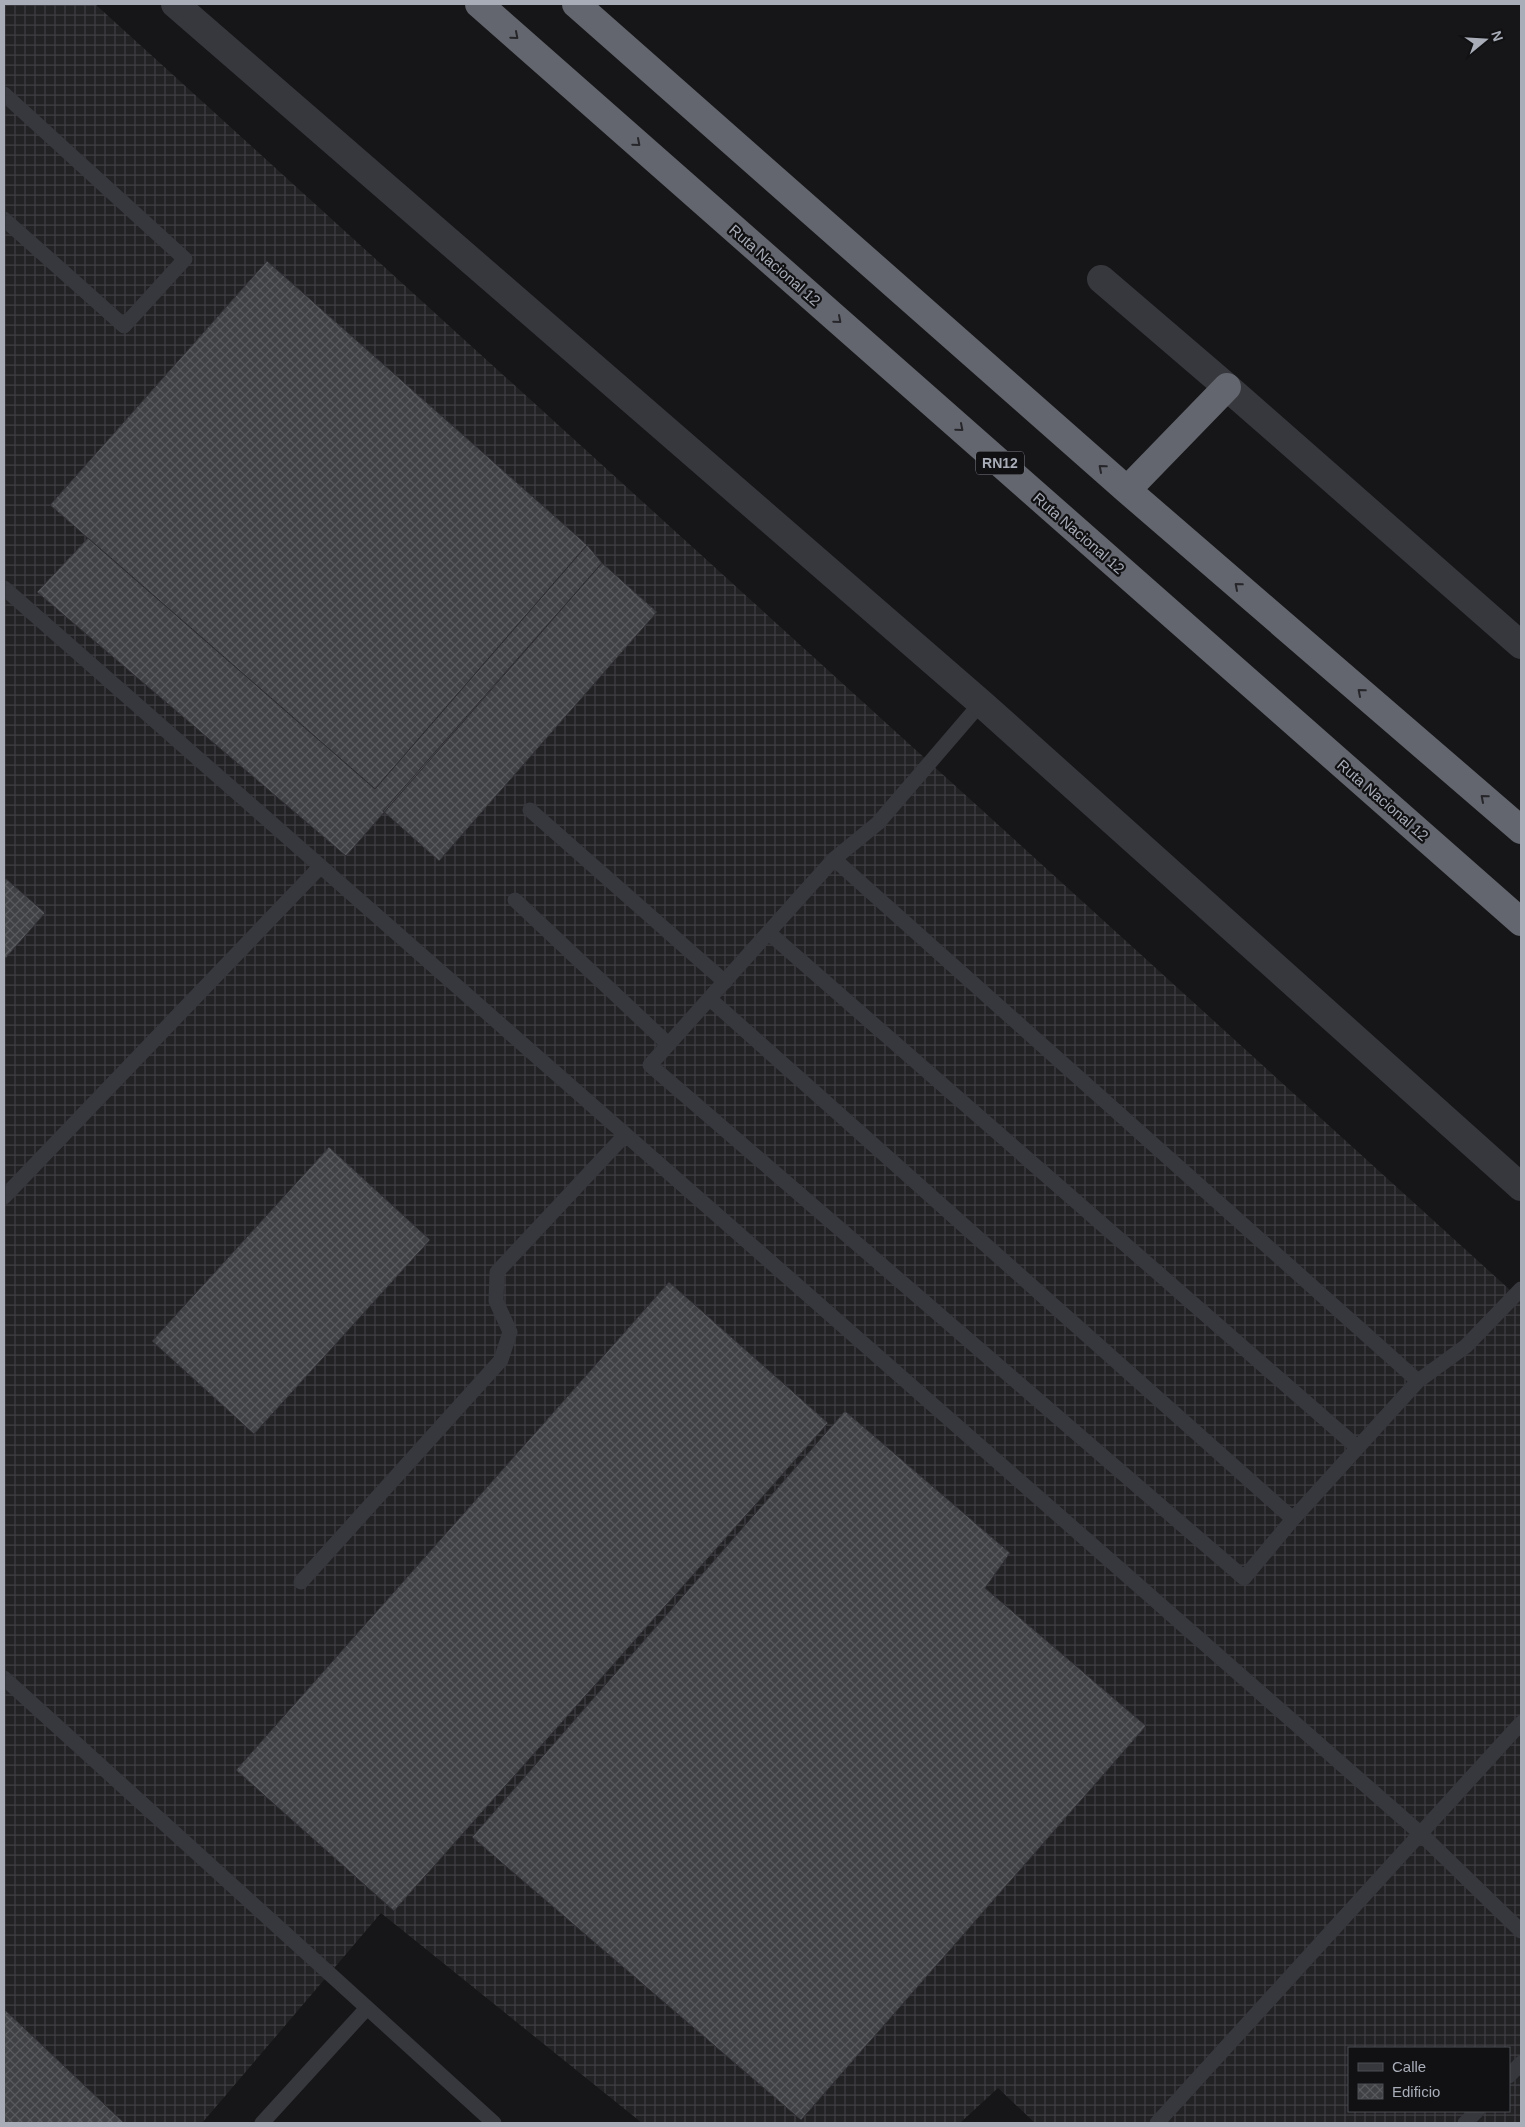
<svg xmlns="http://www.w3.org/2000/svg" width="1525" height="2127" viewBox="0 0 1525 2127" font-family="Helvetica,sans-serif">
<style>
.industrial{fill:url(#industrial-grid);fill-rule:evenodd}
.building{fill:url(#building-cross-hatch);stroke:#303034}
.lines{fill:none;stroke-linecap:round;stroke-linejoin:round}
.lane{stroke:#37383d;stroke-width:15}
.street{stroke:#37383d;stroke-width:28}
.highway{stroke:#63666e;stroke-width:28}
.oneway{stroke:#26262a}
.labels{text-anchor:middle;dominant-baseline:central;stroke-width:4.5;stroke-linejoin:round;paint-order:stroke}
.shield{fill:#111113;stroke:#7b7e86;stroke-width:1}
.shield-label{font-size:14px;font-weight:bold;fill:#a8adb8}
.street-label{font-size:15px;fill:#a8adb8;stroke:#111113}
</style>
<defs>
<pattern id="industrial-grid" width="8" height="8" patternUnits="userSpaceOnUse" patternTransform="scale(1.25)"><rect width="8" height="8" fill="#222225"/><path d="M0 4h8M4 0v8" fill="none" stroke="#3f3f43"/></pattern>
<pattern id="building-cross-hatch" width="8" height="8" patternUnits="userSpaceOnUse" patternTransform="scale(1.25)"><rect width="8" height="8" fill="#404145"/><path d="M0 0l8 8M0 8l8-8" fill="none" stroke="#595a5e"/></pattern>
</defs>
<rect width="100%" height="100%" fill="#161618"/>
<path class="industrial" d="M4 4H95L1521 1300V2123H1035L998 2088 960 2123H642L381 1913 202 2123H4ZM1349 2048H1509V2111H1349Z"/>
<path class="building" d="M267 261 587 545 375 789 50 505Z
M88 538 375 789 587 545 602 563 346 856 37 592Z
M602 563 657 612 439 861 383 811Z
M4 877 45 913 4 960Z
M329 1147 430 1240 254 1434 152 1341Z
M669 1282 828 1423 394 1911 236 1770Z
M845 1411 1010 1553 985 1588 1146 1726 801 2120 472 1837Z
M4 2009 124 2123H4Z"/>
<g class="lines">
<path class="lane" d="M4 94 185 259 124 326 4 219
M4 588 1421 1834 1521 1931
M981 703 878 823 834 859 650 1065 1244 1578 1293 1519 1418 1381 1466 1346 1521 1289
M530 810 725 982
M834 859 1418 1381
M515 900 668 1044
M769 933 1357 1447
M710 999 1293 1519
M4 1197 320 867
M301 1582 501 1360 510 1332 496 1301 497 1272 625 1135
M4 1678 494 2123
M1509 2076 1521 2063
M262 2123 367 2008
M1157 2123 1521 1723
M1465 2123 1477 2111"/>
<path class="street" d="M175 4 981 703 1521 1187
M1101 279 1227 387 1521 645"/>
<path class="highway" d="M479 4 1521 922
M576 4 1127 490 1521 830
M1127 490 1227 387"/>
</g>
<defs><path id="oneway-chevron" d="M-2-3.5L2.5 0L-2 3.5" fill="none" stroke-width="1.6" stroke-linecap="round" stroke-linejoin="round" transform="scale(1.25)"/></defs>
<g class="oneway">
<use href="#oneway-chevron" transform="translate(515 36) rotate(41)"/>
<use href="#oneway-chevron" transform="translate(637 143) rotate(41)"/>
<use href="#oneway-chevron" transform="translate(838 320) rotate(41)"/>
<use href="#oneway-chevron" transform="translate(960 428) rotate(41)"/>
<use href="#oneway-chevron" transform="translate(1102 468) rotate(-139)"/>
<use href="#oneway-chevron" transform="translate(1238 586) rotate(-139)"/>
<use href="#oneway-chevron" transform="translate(1361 692) rotate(-139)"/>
<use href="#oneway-chevron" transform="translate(1484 798) rotate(-139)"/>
</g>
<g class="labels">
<rect class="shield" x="976" y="451.5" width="48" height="23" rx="4"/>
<g class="shield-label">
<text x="1000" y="463">RN12</text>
</g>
<g class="street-label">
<text transform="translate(775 265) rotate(41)">Ruta Nacional 12</text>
<text transform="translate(1079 533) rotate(41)">Ruta Nacional 12</text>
<text transform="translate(1383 800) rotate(41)">Ruta Nacional 12</text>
</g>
</g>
<rect width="1525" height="2127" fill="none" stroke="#a8adb8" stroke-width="10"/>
<rect x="1348" y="2047" width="162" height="65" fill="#111113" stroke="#4d4f55"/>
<rect x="1358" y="2063" width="25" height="8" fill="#37383d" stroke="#4d4f55"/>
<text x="1392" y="2072" font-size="15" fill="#a8adb8">Calle</text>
<rect x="1358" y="2084" width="25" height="15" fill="url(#building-cross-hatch)" stroke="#4d4f55"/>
<text x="1392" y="2097" font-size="15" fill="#a8adb8">Edificio</text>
<g transform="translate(1485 40) rotate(72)" stroke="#111113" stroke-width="4" paint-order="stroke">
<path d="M0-4L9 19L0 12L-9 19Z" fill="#a8adb8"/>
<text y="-8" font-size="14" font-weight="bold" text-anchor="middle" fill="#a8adb8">N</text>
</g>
</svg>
